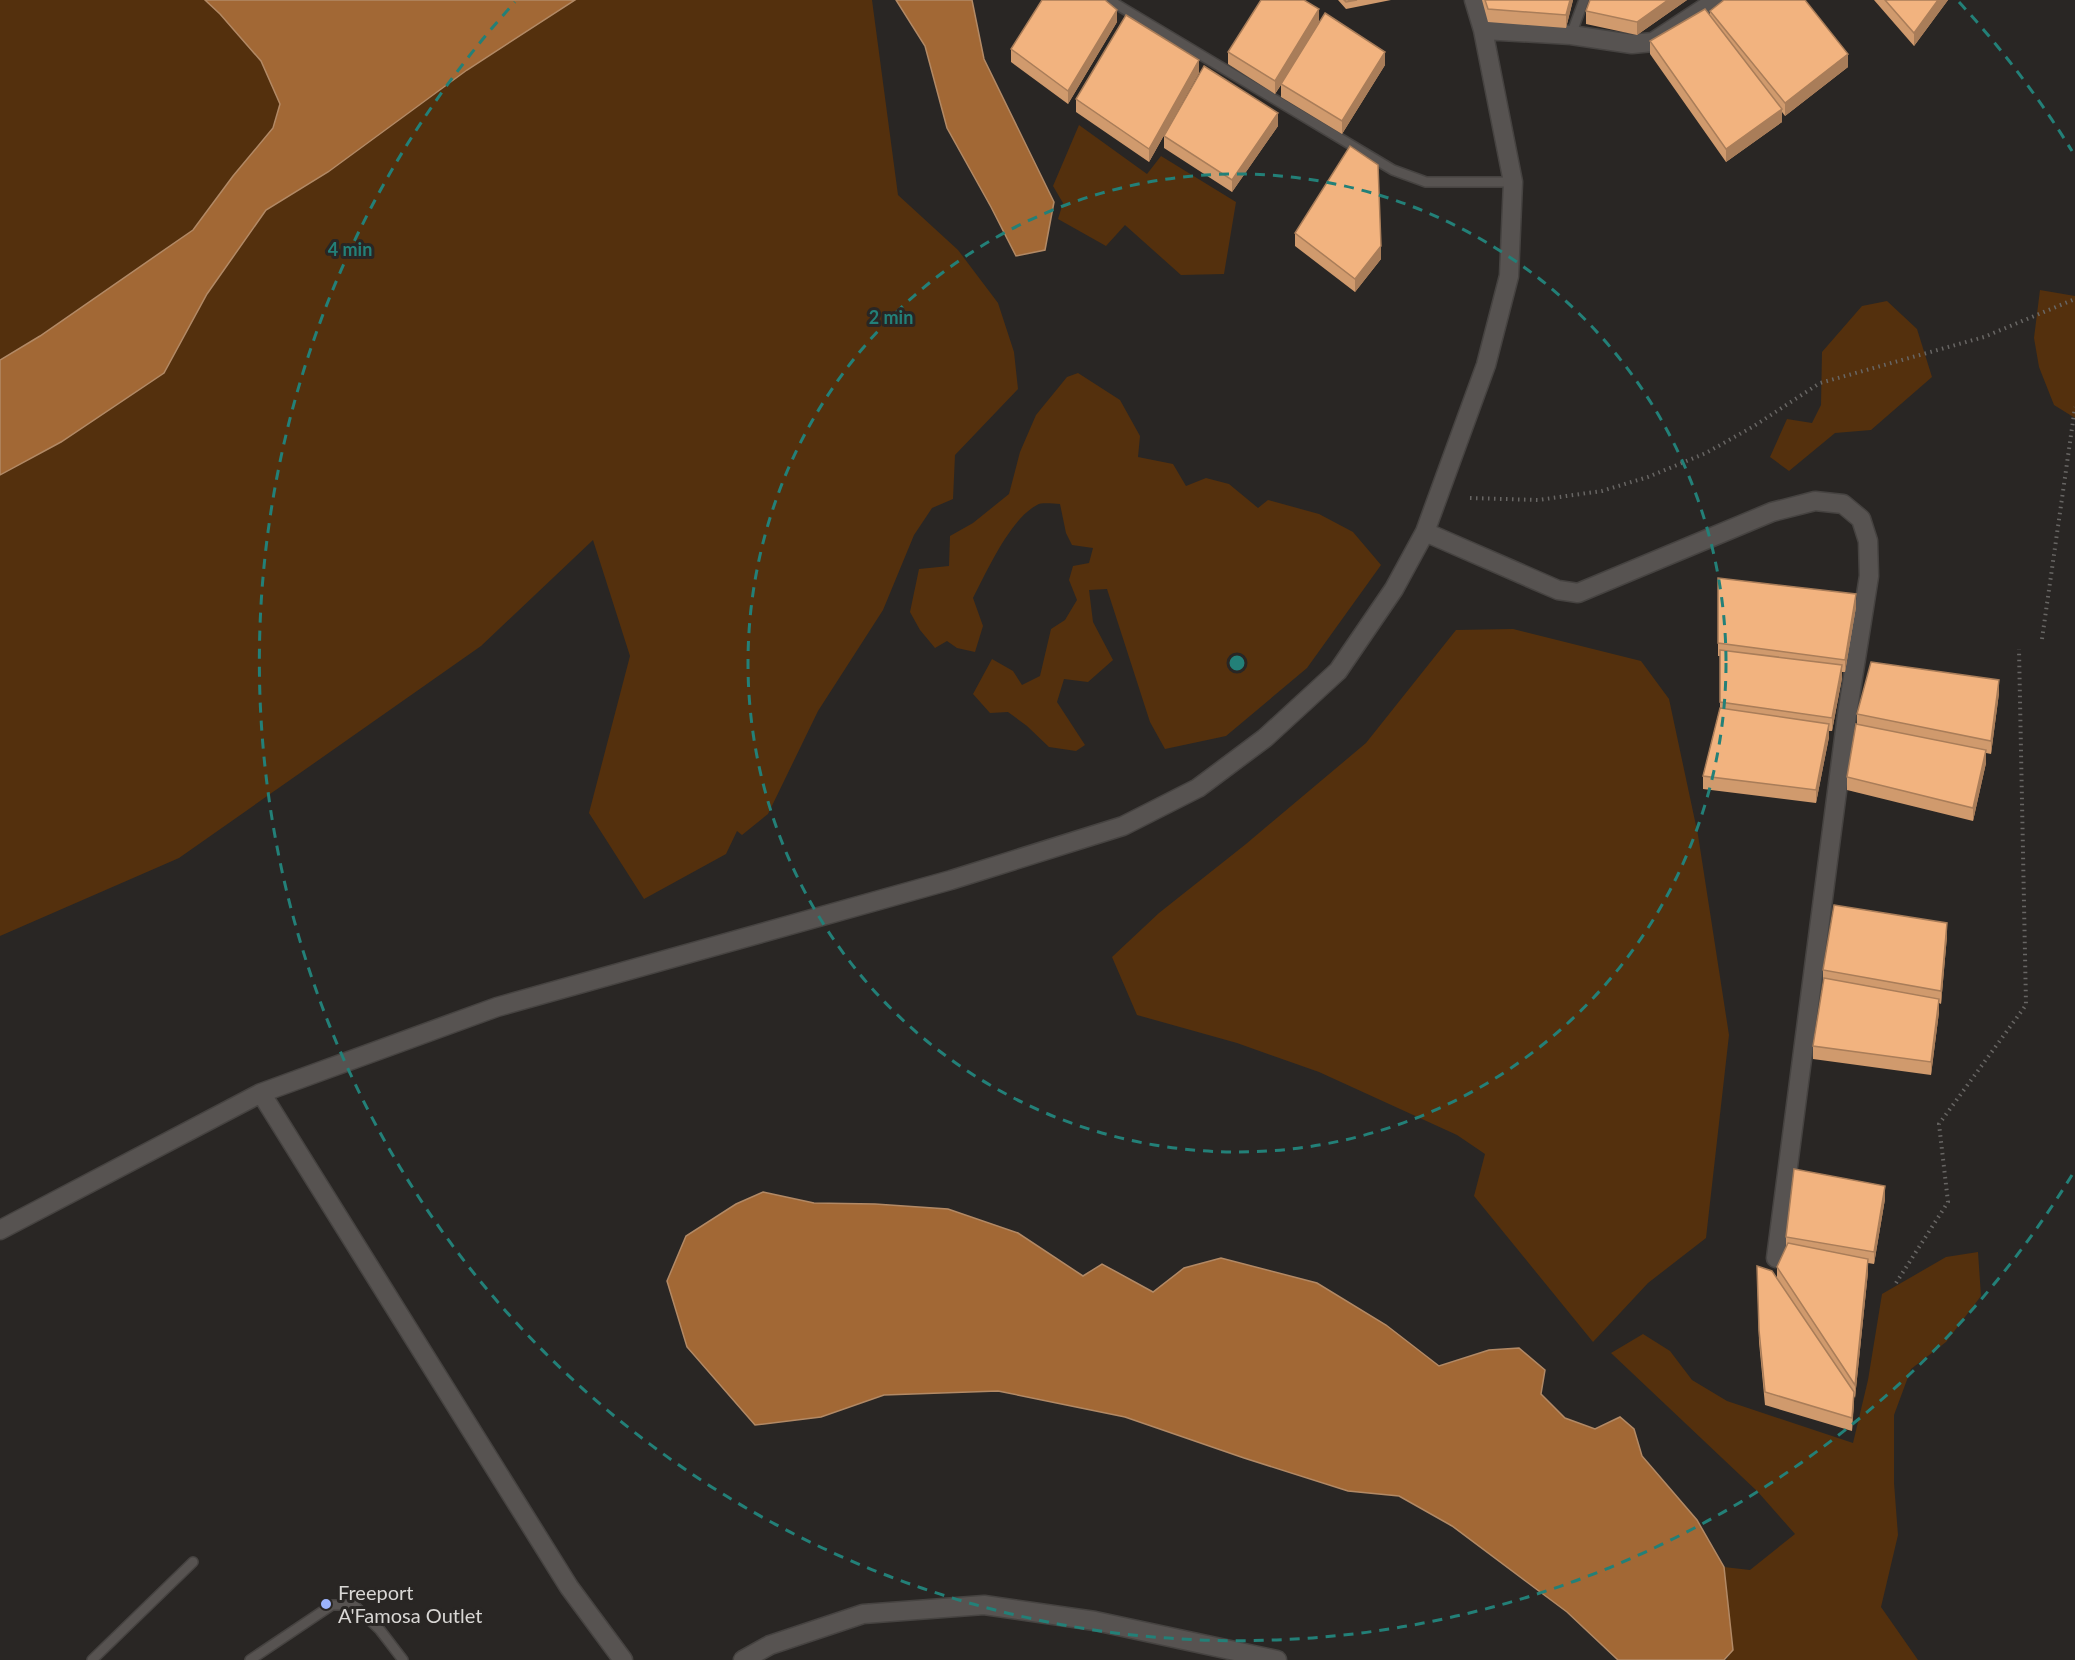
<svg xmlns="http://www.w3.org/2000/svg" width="2075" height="1660" viewBox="0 0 2075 1660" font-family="Lato,sans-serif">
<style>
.green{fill:#54300d}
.water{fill:#a26835;stroke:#b28965;stroke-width:1.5}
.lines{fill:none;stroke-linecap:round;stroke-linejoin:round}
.lane-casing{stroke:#464341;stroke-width:12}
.street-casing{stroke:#464341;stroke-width:21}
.path{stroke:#686664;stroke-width:4;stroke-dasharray:1.5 4.5;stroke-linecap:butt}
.lane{stroke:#575351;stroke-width:9}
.street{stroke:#575351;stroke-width:18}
.wall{fill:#d09a6d}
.shaded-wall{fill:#a97d59}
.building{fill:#f2b37f;stroke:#a97d59;stroke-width:1.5}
.ring{fill:none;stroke:#238078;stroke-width:3;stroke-dasharray:10 8}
.poi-dot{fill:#9cb4fd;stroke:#292624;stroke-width:2}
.labels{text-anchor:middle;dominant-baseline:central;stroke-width:6;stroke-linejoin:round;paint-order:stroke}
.poi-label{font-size:20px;fill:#d9d7d5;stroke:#292624;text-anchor:start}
.centre{fill:#238078;stroke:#292624;stroke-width:3}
.ring-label{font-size:18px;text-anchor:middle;font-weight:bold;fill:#238078;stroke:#292624;stroke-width:6;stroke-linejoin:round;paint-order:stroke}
</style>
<rect width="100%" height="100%" fill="#292624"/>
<path class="green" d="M0 0H872L898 195 958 250 998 303 1014 352 1018 389 955 455 953 499 932 508 914 535 883 610 818 711 768 814 742 835 737 831 726 854 644 899 589 813 630 656 593 540 481 646 179 858 0 936Z
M1079 125 1147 174 1161 156 1236 202 1224 274 1181 275 1125 225 1106 246 1058 219 1063 203 1053 186Z
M2040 290 2075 296V418L2054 405 2039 367 2034 338Z
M1887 301 1917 329 1932 377 1871 430 1835 433 1789 471 1770 457 1787 419 1812 423 1821 405 1822 352 1862 306Z
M1078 373 1120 400 1140 436 1138 457 1173 464 1186 486 1206 478 1229 484 1258 508 1268 500 1319 514 1353 532 1381 565 1307 668 1226 736 1165 749 1150 722 1107 589 1089 590 1093 622 1113 660 1088 682 1064 679 1057 702 1085 745 1076 751 1049 747 1027 726 1008 712 990 713 973 694 992 659 1013 671 1022 685 1040 676 1051 629 1065 620 1077 600 1069 580 1073 566 1089 563 1093 548 1072 545 1066 533 1060 504C1053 504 1042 502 1037 505 1010 519 987 571 973 598L983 626 975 652 957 648 947 641 935 648 920 630 910 612 919 569 949 566 950 536 973 523 1009 494 1020 452 1036 415 1067 377Z
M1513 629 1641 661 1669 699 1698 835 1729 1035 1706 1238 1648 1283 1593 1342 1474 1196 1485 1154 1457 1135 1319 1072 1237 1043 1137 1015 1112 957 1159 913 1246 844 1366 743 1456 630Z
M1978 1252 1981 1296 1946 1342 1911 1369 1894 1415V1483L1898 1535 1881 1607 1918 1660H1726L1733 1650 1724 1567 1750 1570 1795 1534 1758 1492 1611 1353 1643 1334 1670 1351 1692 1380 1727 1401 1853 1443 1868 1380 1882 1294 1946 1257Z"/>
<path class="water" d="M205 0H575L467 70 328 172 266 210 207 294 164 373 61 442 0 475V360L40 336 193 230 233 176 273 128 280 104 261 61 220 14Z
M896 0H972L984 59 1054 202 1045 250 1016 256 991 207 947 128 925 46Z
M763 1192 814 1203 875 1204 948 1209 1018 1233 1083 1276 1102 1264 1153 1292 1184 1268 1221 1258 1317 1283 1386 1325 1439 1366 1489 1350 1519 1348 1545 1370 1541 1394 1565 1418 1595 1429 1620 1417 1634 1429 1642 1456 1697 1520 1724 1567 1733 1650 1724 1660H1618L1567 1612 1452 1526 1399 1496 1348 1491 1244 1458 1125 1417 998 1391 884 1395 821 1417 755 1425 687 1347 667 1281 686 1236 736 1204Z"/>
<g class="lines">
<defs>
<path id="lane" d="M1109 0 1393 170 1426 182H1513
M1571 35 1584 0
M92 1660 193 1562
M250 1660 332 1605H354L380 1630 403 1660"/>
<path id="street" d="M1483 30 1571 35 1632 44 1653 42 1717 0
M1425 532 1558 590 1578 593 1772 512 1815 501 1843 504 1861 519 1868 541 1869 576 1847 715 1776 1258
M261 1093 569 1587 623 1660
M0 1230 261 1093 497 1007 951 880 1123 826 1198 788 1265 738 1338 671 1394 589 1425 532 1486 365 1509 276 1513 182 1483 30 1474 0
M743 1660 770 1645 863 1614 984 1605 1095 1621 1277 1660"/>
</defs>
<use href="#lane" class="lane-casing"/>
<use href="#street" class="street-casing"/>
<path class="path" d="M1470 498 1538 500 1602 491 1648 477 1706 453 1754 426 1820 383 1984 337 2075 299
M2042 639 2075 407
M1896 1283 1948 1202 1939 1124 2026 1005 2019 649"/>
<use href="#lane" class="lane"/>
<use href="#street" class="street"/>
</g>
<path class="wall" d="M1338 0H1391L1346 9Z
M1482 0H1573L1566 28 1488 22Z
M1590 0H1687L1637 35 1586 24V11Z
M1874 0H1948L1914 46Z
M1710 11 1848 67 1785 116 1782 112V122L1726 162 1650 54V41L1710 16Z
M1117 22 1068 104 1011 62V49Z
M1319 22 1298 56 1385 65 1342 134 1281 97V85L1275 94 1228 64V52Z
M1199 73 1149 162 1076 112V99Z
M1278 126 1232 192 1164 148V136Z
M1295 233 1381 259 1355 292 1295 246Z
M1718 578 1856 607 1845 672H1842V678L1832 731H1829V737L1816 803 1703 789V776L1720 708V656H1718Z
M1999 693 1991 754 1986 753V763L1973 821 1847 790V777L1857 724V714Z
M1947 936 1941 1004 1939 1003V1012L1931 1075 1813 1059V1046L1823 983V970Z
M1885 1199 1874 1264 1868 1263V1272L1855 1398 1854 1396 1852 1431 1765 1405 1759 1342 1757 1266 1777 1278V1267L1786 1249V1237Z"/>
<path class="shaded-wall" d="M1570 0H1573L1566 28V15Z
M1668 0H1687L1637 35V22Z
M1938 0H1948L1914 46V33Z
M1319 9V22L1275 94V81Z
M1117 10V22L1068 104V91Z
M1385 52V65L1342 134V121Z
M1848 54V67L1785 116V103Z
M1199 60V73L1149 162V149Z
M1782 109V122L1726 162V149Z
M1278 113V126L1232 192V180Z
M1381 246V259L1355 292V279Z
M1856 594V607L1845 672V660Z
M1842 665V678L1832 731V718Z
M1999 680V693L1991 754V741Z
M1829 724V737L1816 803V790Z
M1986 750V763L1973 821V808Z
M1947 923V936L1941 1004V991Z
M1939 999V1012L1931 1075V1062Z
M1885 1186V1199L1874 1264V1252Z
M1868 1259V1272L1855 1398V1385Z
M1854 1392V1405L1852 1431V1418Z"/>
<path class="building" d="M1042 0H1105L1117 10 1068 91 1011 49Z
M1261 0H1304L1319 9 1275 81 1228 52Z
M1344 0H1357L1346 2Z
M1485 0H1570L1566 15 1488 9Z
M1590 0H1668L1637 22 1586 11Z
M1724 0H1805L1848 54 1785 103 1710 11Z
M1885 0H1938L1914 33Z
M1705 9 1782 109 1726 149 1650 41Z
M1325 13 1385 52 1342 121 1281 84Z
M1126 15 1199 60 1149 149 1076 99Z
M1204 66 1278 113 1232 180 1164 136Z
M1350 146 1378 165 1381 246 1355 279 1295 233Z
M1718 578 1856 594 1845 660 1718 643Z
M1720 650 1842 665 1832 718 1720 702Z
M1871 662 1999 680 1991 741 1857 714Z
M1720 708 1829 724 1816 790 1703 776Z
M1856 724 1986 750 1973 808 1847 777Z
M1834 905 1947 923 1941 991 1823 970Z
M1824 978 1939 999 1931 1062 1813 1046Z
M1794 1169 1885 1186 1874 1252 1786 1237Z
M1788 1243 1868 1259 1855 1385 1777 1267Z
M1757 1266 1772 1271 1854 1392 1852 1418 1765 1392 1759 1330Z"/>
<g class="ring">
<circle cx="1237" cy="663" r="489"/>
<path d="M2072 1175A979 979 0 1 1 515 2M1959 2A979 979 0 0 1 2072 151"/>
</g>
<circle class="poi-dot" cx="326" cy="1604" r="6"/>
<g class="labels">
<g class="poi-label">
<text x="338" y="1592">Freeport<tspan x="338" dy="23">A'Famosa Outlet</tspan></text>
</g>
</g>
<circle cx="1237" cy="663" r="9" class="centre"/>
<g class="ring-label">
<text x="350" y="256">4 min</text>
<text x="891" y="324">2 min</text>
</g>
</svg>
